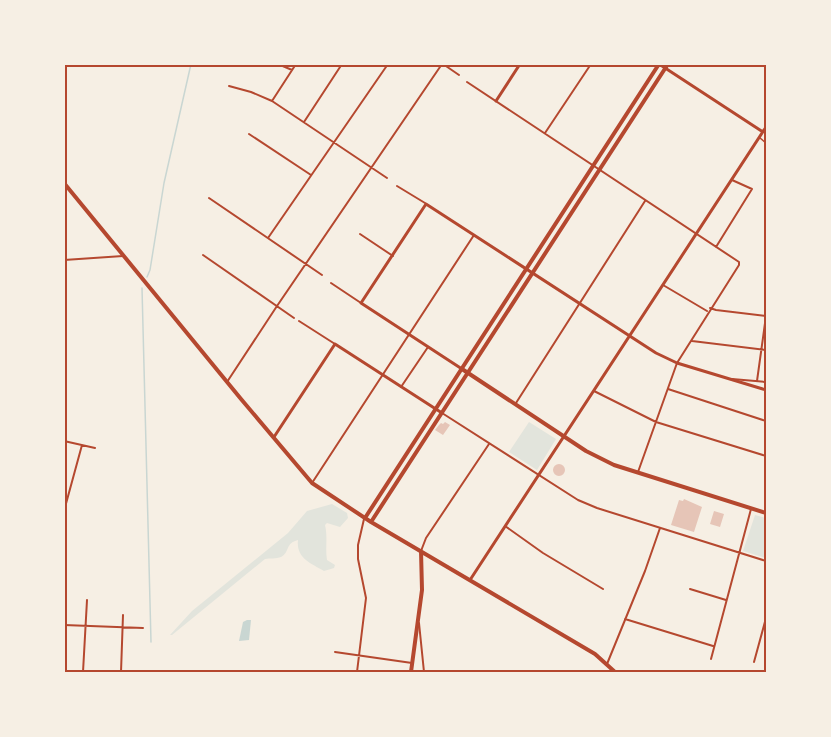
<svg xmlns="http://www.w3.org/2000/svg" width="831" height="737" viewBox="0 0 831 737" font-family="Mulish,sans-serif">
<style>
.green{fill:#e2e4dc}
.water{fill:#c9d6d2}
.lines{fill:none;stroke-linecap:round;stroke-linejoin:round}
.stream{stroke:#c9d6d2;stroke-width:1.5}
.building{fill:#e6c5b7}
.service{stroke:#b5482f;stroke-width:1.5}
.minor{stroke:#b5482f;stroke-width:2}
.tertiary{stroke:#b5482f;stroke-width:3}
.secondary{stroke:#b5482f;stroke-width:4}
.neatline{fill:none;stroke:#b5482f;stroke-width:2}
</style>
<rect width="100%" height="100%" fill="#f6efe4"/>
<path class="green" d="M529 422 556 439 537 470 509 452Z
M332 504 347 513 348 518 340 527 327 523 325 525C328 537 325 548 327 560L335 565 334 568 324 571C310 563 296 558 298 540 285 543 290 552 281 557 276 559 270 558 265 559L172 635H170L192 611 288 533 307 511Z
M755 515 766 518V558L743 551Z"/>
<path class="water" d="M247 620H251L249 640 239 641 243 622Z"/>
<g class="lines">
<path class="stream" d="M147 277 150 270 164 183 191 64
M142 288 151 642"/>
</g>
<path class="building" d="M445 422 450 425 443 435 435 430 439 425 441 423 443 424Z
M553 470a6 6 0 1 1 12 0a6 6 0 1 1-12 0Z
M684 499 702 507 694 532 671 525 679 500 683 501Z
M714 511 724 514 720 527 710 524Z"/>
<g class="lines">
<path class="service" d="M760 138 766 143"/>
<path class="minor" d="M278 64 292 70
M443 64 459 75
M467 82 739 262V265L677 363 638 472
M229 86 251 92 272 101 387 178
M272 101 296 64
M304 122 342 64
M545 133 591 64
M249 134 311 175
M397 186 425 203
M209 198 322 275
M360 234 393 256
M268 238 388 64
M716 247 752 189 732 180
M203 255 294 318
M64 260 123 256
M331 283 361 303
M663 285 707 311
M710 308 716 310 766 316
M299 321 335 344
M692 341 766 350
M732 379 766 382
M757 381 766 316
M227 382 277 306 442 64
M401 387 428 347
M668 389 766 421
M594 391 656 422 766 456
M516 403 645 201
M442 413 578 500 597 508 766 561
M64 441 95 448
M312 483 474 235
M64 511 82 445
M505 526 543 553 603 589
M421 551 426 538 489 444
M690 589 726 600
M625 619 713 646
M419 623 424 672
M64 625 143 628
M335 652 412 663
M711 659 751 509
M754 662 766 618
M607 664 645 571 660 528
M83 672 87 600
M121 672 123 615
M357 672 366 598 358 559V545L364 519
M589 672 613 671"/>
<path class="tertiary" d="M659 64 763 132
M496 101 520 64
M462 369 361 303 426 204 656 353 677 363 766 390
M274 437 335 344 442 413
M470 580 766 127"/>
<path class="secondary" d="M64 183 241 399 312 483 371 522 595 654 615 672
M462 369 586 451 614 465 766 513
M365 518 659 64
M371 522 668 64
M411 672 422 590 421 551"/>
</g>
<rect width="831" height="737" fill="none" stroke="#f6efe4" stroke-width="132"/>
<rect x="66" y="66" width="699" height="605" class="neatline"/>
</svg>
